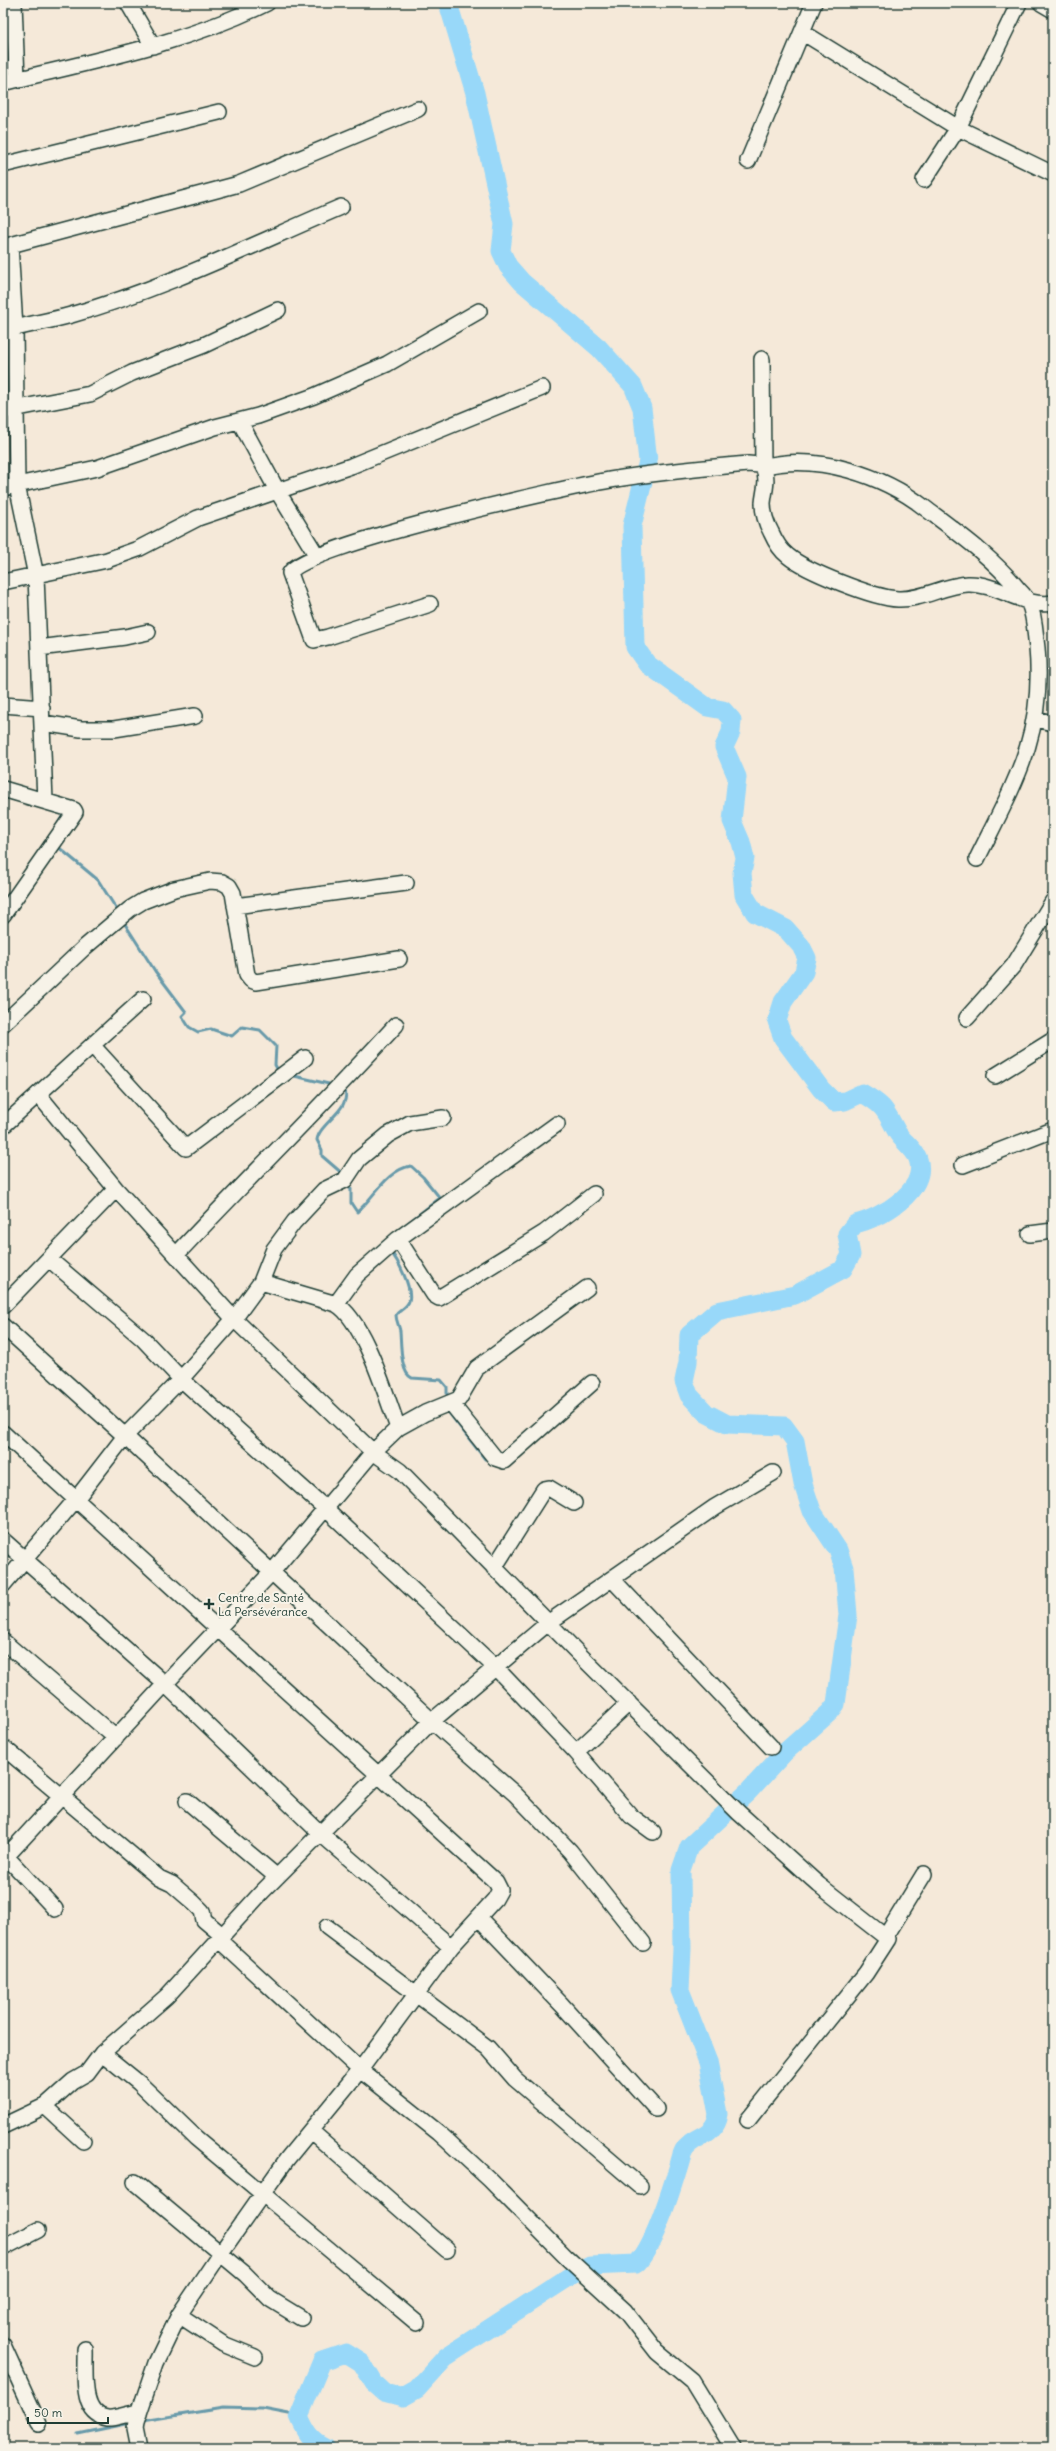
<svg xmlns="http://www.w3.org/2000/svg" width="1056" height="2451" viewBox="0 0 1056 2451" font-family="Delius,sans-serif">
<style>
.lines{fill:none;stroke-linecap:round;stroke-linejoin:round}
.stream{stroke:#689aaa;stroke-width:3}
.river{stroke:#98d8f9;stroke-width:19}
.minor-casing{stroke:#1f3d34;stroke-width:18}
.minor{stroke:#f7f3e8;stroke-width:15}
.poi-dot{fill:#1f3d34;stroke:#f7f3e8;stroke-width:1.5}
.labels{text-anchor:middle;dominant-baseline:central;stroke-width:4;stroke-linejoin:round;paint-order:stroke}
.poi-label{font-size:12px;fill:#1f3d34;stroke:#f7f3e8;text-anchor:start}
</style>
<rect width="100%" height="100%" fill="#f5e9d9"/>
<filter id="ink" filterUnits="userSpaceOnUse"><feTurbulence type="fractalNoise" baseFrequency=".025" numOctaves="2"/><feDisplacementMap in="SourceGraphic" scale="8" xChannelSelector="R" yChannelSelector="G"/><feConvolveMatrix kernelMatrix="1 2 1 2 8 2 1 2 1" color-interpolation-filters="sRGB"/></filter>
<g filter="url(#ink)">
<g class="lines">
<path class="stream" d="M56 827 63 815 60 812
M57 846 98 880 119 913
M123 921 155 971 186 1012 182 1016 189 1027 198 1032 211 1029 232 1036 242 1027 260 1030 276 1046 275 1065 279 1072
M290 1075 333 1085
M344 1088C354 1108 319 1123 317 1140L322 1150V1156L344 1175
M346 1186 351 1189V1203L357 1212C374 1198 386 1170 411 1166L423 1177 440 1198 395 1233
M390 1251C398 1260 413 1289 409 1301 407 1308 399 1310 396 1315 396 1321 399 1325 400 1331 401 1342 400 1373 412 1378L441 1380 447 1387V1399
M446 1409 485 1459
M142 2421 223 2408 263 2409 299 2416
M78 2434 131 2423"/>
<path class="river" d="M326 2448C311 2442 305 2430 299 2416L322 2361 346 2353 362 2363 374 2383 384 2392 403 2397 417 2389 447 2356 572 2275 590 2266 636 2264C653 2249 671 2191 678 2168 680 2163 681 2155 684 2150 693 2134 714 2139 718 2114L708 2062 680 1990 682 1949 681 1870 689 1847 748 1792 784 1753 830 1712 836 1704 848 1615 844 1568 838 1550 812 1511 803 1484 795 1441 784 1426 727 1424 706 1413 689 1395 684 1381 688 1362 689 1335 717 1311 795 1295 843 1269 851 1255 847 1234 855 1224C880 1219 929 1190 918 1159 915 1149 902 1141 897 1132 885 1110 885 1106 862 1093L845 1101 834 1102 821 1089 783 1038 777 1021 783 1002 804 972 807 958 801 946 786 929 755 913 744 895 742 873 745 858 741 842 732 821 737 777 724 747 731 732 732 720 723 710 707 707 647 664 635 647 632 526 648 461 642 408 633 386 599 348 522 282 508 266 501 251 504 224 475 93 448 3"/>
<defs>
<path id="minor" d="M14 3 17 79
M128 3 153 46
M1041 3 1053 10
M802 32 958 128 1053 174
M3 83C92 61 184 44 267 3
M748 161 814 3
M3 165 219 112
M924 180 958 128 1019 3
M10 245 15 328 17 485 36 576 45 801
M3 247 239 184 418 109
M3 331C26 325 49 321 71 315 164 289 252 245 341 207
M762 359 763 467C769 479 764 491 763 503 763 514 766 523 771 532 775 541 780 550 788 556 806 571 874 598 898 599 922 600 944 585 968 584 998 583 1023 608 1053 603
M3 411 90 394 132 373 204 345 278 310
M240 422 278 492 317 556
M3 488 97 468 215 427 258 416 314 396 387 364 479 311
M3 582 107 560 138 549 198 518 351 466 542 388
M430 604 328 637 314 640 290 573C302 546 568 487 610 480 656 472 702 468 748 464L759 465 763 467C816 453 883 475 925 508 958 533 992 557 1018 589 1022 593 1027 598 1029 603 1035 617 1035 634 1037 648 1045 735 1014 784 977 859
M39 648 125 637 148 632
M3 705 42 708
M1035 719 1053 723
M43 723 81 729H114L195 716
M3 789 74 810 75 812 3 915
M235 906 406 883
M967 1018 1014 965 1053 901
M3 1024 85 947 130 909 143 901 174 889 210 881 222 882 229 886 233 893 247 975 251 980 256 982 399 959
M92 1045 186 1148 305 1058
M995 1076 1053 1040
M38 1094 116 1189 234 1319 373 1452 400 1471 579 1654 739 1813 819 1885 888 1939 866 1973 748 2120
M3 1126 143 999
M963 1165 1053 1130
M1030 1234 1053 1231
M398 1239 434 1295 439 1298 544 1233 594 1194
M177 1254C249 1177 325 1103 396 1025
M49 1259 143 1339 181 1379 326 1509 495 1667 576 1752 631 1816 653 1832
M261 1282 336 1304C364 1320 386 1396 398 1428
M336 1304 357 1275 398 1239 557 1124
M3 1306 116 1189
M3 1326 125 1436 432 1721 515 1794 570 1851 643 1943
M451 1403 495 1458 504 1461 592 1383
M3 1433 496 1882 500 1890 495 1899 451 1947 360 2070 287 2159 220 2254 179 2315 156 2363 136 2422 135 2428 139 2448
M3 1540 165 1684 320 1833 451 1947
M494 1568 544 1489 549 1488 574 1503
M612 1579 771 1747
M3 1585 77 1498 125 1436 181 1379 234 1319 261 1282 274 1249 294 1222 324 1190 345 1180 359 1159 388 1135 410 1123 443 1118
M3 1641 116 1738
M3 1747 159 1878 172 1884 194 1903 202 1911 204 1920 223 1936
M576 1752 629 1703
M187 1801 277 1877
M3 1853 55 1909
M3 1860 165 1684 272 1572 373 1452 398 1428 425 1413 459 1399 477 1368 587 1288
M479 1918 562 2005 656 2109
M327 1927 488 2048 515 2079 640 2186
M886 1936 924 1874
M219 1940 360 2070 439 2133 490 2180 566 2257 625 2311 657 2352 692 2381 733 2448
M102 2053 139 2083 196 2138 417 2323
M45 2106 83 2141
M3 2126 45 2106 73 2081 87 2073 102 2053 167 1996 262 1892 432 1721 548 1623 715 1507 773 1473
M311 2131 447 2250
M135 2182 245 2274 270 2299 301 2318
M3 2248 38 2230
M179 2315 223 2344 255 2357
M3 2345 39 2424
M85 2349C86 2369 79 2414 107 2418 115 2419 126 2414 135 2413L139 2414"/>
</defs>
<use href="#minor" class="minor-casing"/>
<use href="#minor" class="minor"/>
</g>
</g>
<path class="poi-dot" d="M207 1598h4v4h4v4h-4v4h-4v-4h-4v-4h4z"/>
<g class="labels">
<g class="poi-label">
<text x="218" y="1597">Centre de Santé<tspan x="218" dy="14">La Persévérance</tspan></text>
</g>
</g>
<rect width="1056" height="2451" fill="none" stroke="#f7f3e8" stroke-width="16"/>
<rect x="8" y="8" width="1040" height="2435" fill="none" stroke="#1f3d34" stroke-width="1.5" filter="url(#ink)"/>
<path d="M28 2417v6h80v-6" fill="none" stroke="#1f3d34" stroke-width="2"/>
<text x="34" y="2417" font-size="12" fill="#1f3d34" stroke="#f7f3e8" stroke-width="3" paint-order="stroke">50 m</text>
</svg>
